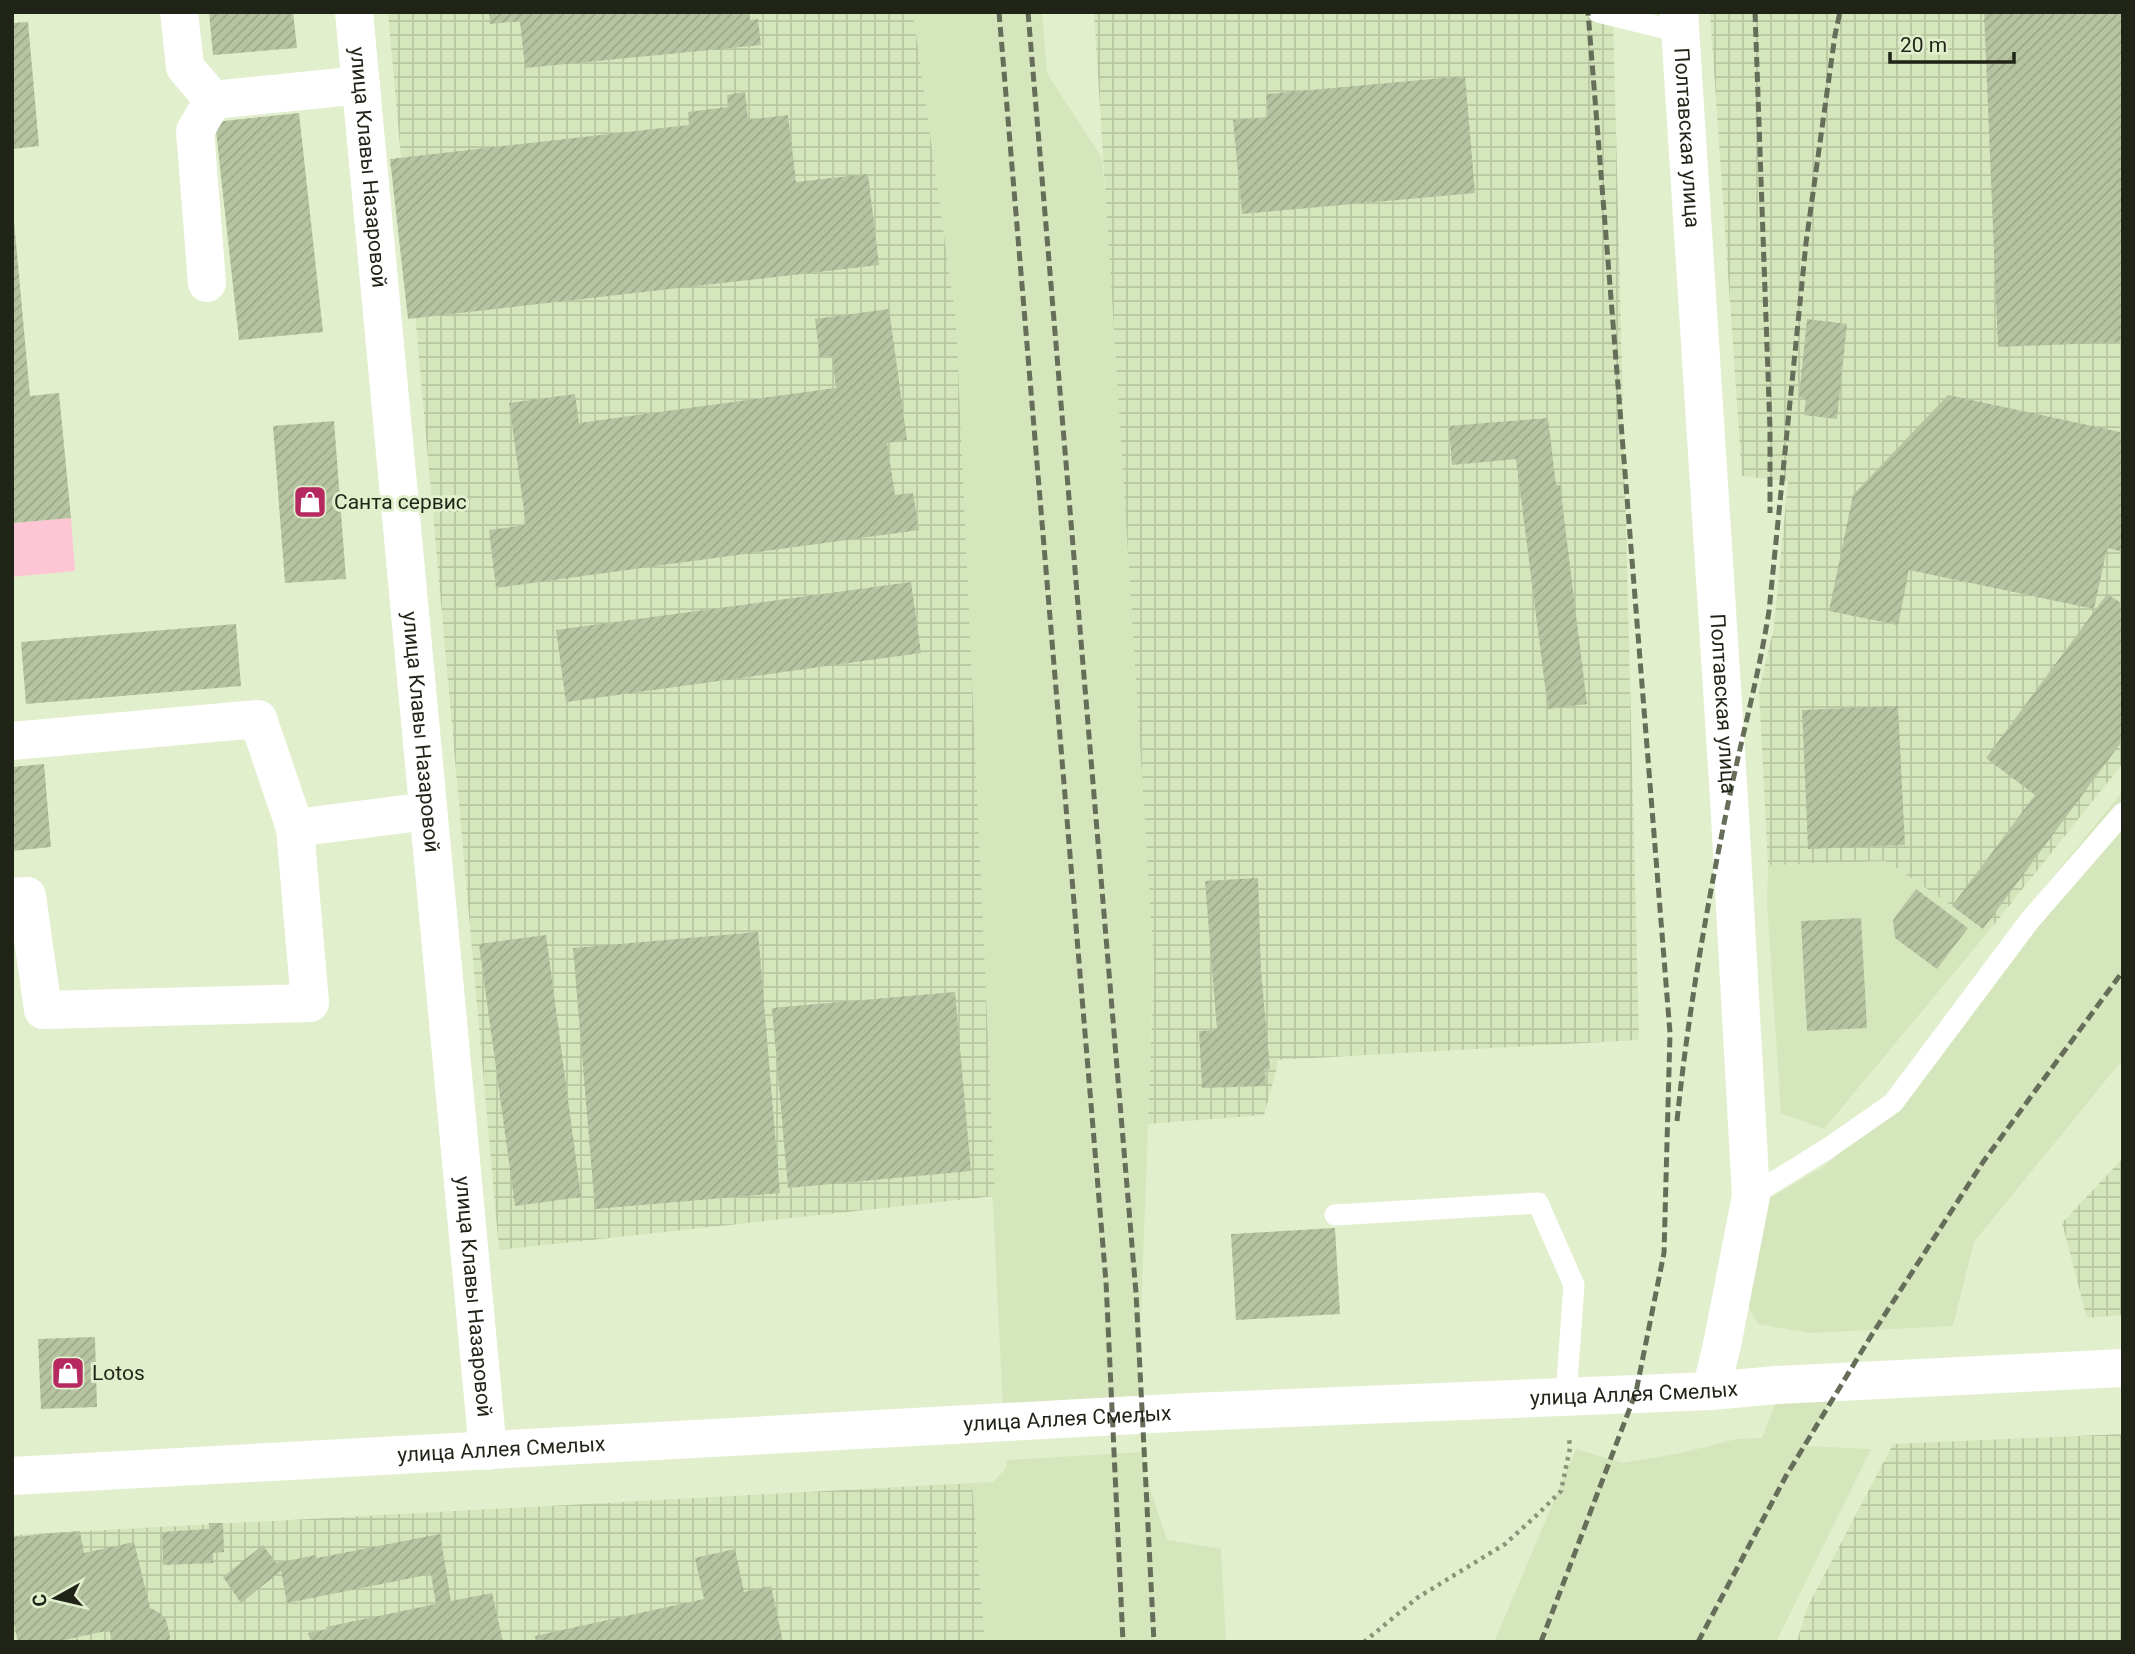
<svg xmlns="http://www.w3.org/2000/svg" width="2135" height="1654" viewBox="0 0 2135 1654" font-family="Roboto,sans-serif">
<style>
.built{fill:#d6e6bc}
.industrial{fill:url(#industrial-grid)}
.park{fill:#fec6d4}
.building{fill:url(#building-hatch)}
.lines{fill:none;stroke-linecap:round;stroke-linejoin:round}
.path{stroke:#8a947a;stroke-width:4.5;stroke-dasharray:3.5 5;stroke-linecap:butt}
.lane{stroke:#fff;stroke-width:21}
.street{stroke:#fff;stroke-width:38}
.secondary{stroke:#fff;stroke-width:38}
.rail{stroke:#666e59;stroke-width:5;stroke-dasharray:10 5;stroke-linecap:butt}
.labels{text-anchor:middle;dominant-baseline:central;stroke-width:6;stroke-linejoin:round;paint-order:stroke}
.street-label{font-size:21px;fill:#1f2417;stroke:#e1efcc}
.poi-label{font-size:21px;fill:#1f2417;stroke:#e1efcc;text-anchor:start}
</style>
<defs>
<pattern id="industrial-grid" width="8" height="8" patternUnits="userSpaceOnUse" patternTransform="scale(1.75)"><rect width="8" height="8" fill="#d6e6bc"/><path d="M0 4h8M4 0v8" fill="none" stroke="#b7c5a1"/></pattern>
<pattern id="building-hatch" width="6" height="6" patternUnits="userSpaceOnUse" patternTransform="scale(1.75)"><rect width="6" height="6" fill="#b7c4a2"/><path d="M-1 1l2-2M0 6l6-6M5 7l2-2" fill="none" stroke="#9da88b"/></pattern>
</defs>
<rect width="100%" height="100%" fill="#e1efcc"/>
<path class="built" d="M902 12H1042L1047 73 1102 158 1160 789 1139 1372 1142 1422 1004 1430 975 839Z
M2123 791V1059L1974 1242 1953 1326 1809 1333 1758 1324 1746 1303 1765 1201 1825 1166 1852 1140 2043 889Z
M1886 861 1989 931 1824 1129 1781 1113 1767 903 1768 865Z
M1840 1383 1805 1446 1871 1449 1776 1642H1494L1576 1449 1623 1463 1681 1453 1737 1439 1762 1438 1782 1386Z
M1144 1452 1145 1473 1167 1540 1221 1549 1226 1642H985L972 1483 993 1482 1007 1467 1006 1460Z"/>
<path class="industrial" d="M388 12H913L956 322 995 1196 499 1250Z
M1094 12H1613L1639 1040 1277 1060V1068L1264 1115 1148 1124 1154 966Z
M1710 12H2123V763L1989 931 1886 861 1768 865 1759 691 1774 627 1788 481 1742 476Z
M2123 1158V1315L2087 1318 2062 1223Z
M2123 1434V1642H1797L1806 1610 1893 1444Z
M972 1483 985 1642H17L12 1631V1535Z"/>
<path class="park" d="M71 518 75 571 12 577V523Z"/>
<path class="building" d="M209 12H293L297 48 213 55Z
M489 12H749L750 20 758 19 761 45 525 68 520 21 490 24Z
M1984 12H2123V342L1998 347Z
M28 22 39 146 12 149V23Z
M1465 76 1475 193 1242 214 1233 120 1268 117 1266 94Z
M745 92 748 120 788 115 796 182 868 174 879 265 408 319 390 159 689 125 688 112 728 107 727 95Z
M299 113 323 332 239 340 215 122Z
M12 221H14L30 396 59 393 71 518 12 523Z
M889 309 907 440 887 443 895 495 913 493 919 530 496 588 489 530 526 525 509 403 575 394 579 423 836 388 832 356 820 358 815 319Z
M1807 319 1847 324 1837 419 1804 415 1806 399 1799 397Z
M1948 395 2120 432 2123 443V552L2107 548 2094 609 1909 570 1898 625 1829 611 1853 495Z
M1548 418 1556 485H1560L1587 704 1548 709 1516 459 1452 465 1449 426Z
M334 421 346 579 285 583 273 426Z
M911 582 921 653 566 702 556 630Z
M2107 594 2123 604V740L1983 929 1952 906 2035 795 1986 758Z
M236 624 241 686 26 704 21 642Z
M1898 706 1905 845 1808 849 1802 710Z
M44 764 51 847 12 851V767Z
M1258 878 1261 971 1270 1069H1265L1266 1086 1202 1088 1199 1031 1217 1030 1205 881Z
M1916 889 1968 928 1937 969 1895 938 1893 920Z
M1861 918 1867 1028 1807 1031 1801 921Z
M758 932 780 1193 595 1209 573 948Z
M546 935 581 1197 515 1206 479 944Z
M955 992 971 1171 788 1188 772 1008Z
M1335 1228 1340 1314 1236 1320 1231 1234Z
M95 1337 97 1407 41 1409 38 1339Z
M209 1523H223L224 1552 213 1553V1563L163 1565 162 1532 209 1529Z
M80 1531 84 1553 134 1542 150 1608 160 1613 166 1620 170 1636 169 1642H111L110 1630 55 1642H18L12 1615V1537Z
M440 1534 451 1601 492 1593 503 1642H311L308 1633 327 1629 326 1627 436 1604 431 1574 287 1603 281 1571 241 1603 223 1577 263 1545 276 1563 316 1555 317 1558Z
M735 1549 744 1592 771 1586 783 1642H536L535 1636 704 1599 695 1558Z"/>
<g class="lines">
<path class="path" d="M1364 1642 1417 1598 1505 1544 1538 1514 1561 1491 1570 1448 1569 1437"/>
<path class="lane" d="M1598 12 1680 32
M1751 1196 1830 1147 1893 1103 2030 920 2123 813
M1335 1215 1538 1203 1574 1285 1566 1396"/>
<g class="street">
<path d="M179 12 185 67 213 100"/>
<path id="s1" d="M354 12 488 1451"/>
<path id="s2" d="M1679 12 1729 799 1751 1196 1723 1340 1711 1391"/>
<path d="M207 283 195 131 213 100 361 85"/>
<path d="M12 741 258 719 295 828 428 811"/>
<path d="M12 897 27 896 43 1010 310 1003 295 828"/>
</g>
<path class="secondary" id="s3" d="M12 1476 1191 1412 1711 1391 1776 1385 2123 1368"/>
<path class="rail" d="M999 12 1106 1282 1123 1642
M1028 12 1136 1293 1154 1642
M1755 12 1770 430V513
M1677 1121C1688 1013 1707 905 1729 799 1742 736 1759 674 1769 611L1806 243 1835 35 1840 12
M1541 1642 1636 1392 1664 1253 1670 1033 1588 12
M1698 1642 1786 1476 1871 1336 1983 1162 2123 971"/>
</g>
<defs>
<symbol id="shop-square" viewBox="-11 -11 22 22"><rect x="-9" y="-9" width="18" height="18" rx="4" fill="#b52860" stroke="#e1efcc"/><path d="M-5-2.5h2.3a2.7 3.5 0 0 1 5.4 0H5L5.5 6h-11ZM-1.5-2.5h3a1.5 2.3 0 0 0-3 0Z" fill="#fff"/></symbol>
</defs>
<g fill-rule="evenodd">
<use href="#shop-square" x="291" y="483" width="38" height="38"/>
<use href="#shop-square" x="49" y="1354" width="38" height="38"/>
</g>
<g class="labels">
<g class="street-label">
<text stroke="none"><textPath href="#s2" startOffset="126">Полтавская улица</textPath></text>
<text stroke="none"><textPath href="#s1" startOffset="156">улица Клавы Назаровой</textPath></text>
<text stroke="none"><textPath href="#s2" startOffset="693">Полтавская улица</textPath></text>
<text stroke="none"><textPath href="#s1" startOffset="723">улица Клавы Назаровой</textPath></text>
<text stroke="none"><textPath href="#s1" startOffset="1290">улица Клавы Назаровой</textPath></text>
<text stroke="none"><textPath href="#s3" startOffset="1624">улица Аллея Смелых</textPath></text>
<text stroke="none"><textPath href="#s3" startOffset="1057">улица Аллея Смелых</textPath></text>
<text stroke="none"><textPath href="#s3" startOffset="490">улица Аллея Смелых</textPath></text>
</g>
<g class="poi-label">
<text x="334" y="502">Санта сервис</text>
<text x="92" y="1373">Lotos</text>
</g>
</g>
<rect width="2135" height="1654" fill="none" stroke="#1f2417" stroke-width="28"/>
<g transform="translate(56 1598) rotate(262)" stroke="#e1efcc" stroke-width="5" paint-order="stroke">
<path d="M0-5L12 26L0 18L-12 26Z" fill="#1f2417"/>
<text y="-10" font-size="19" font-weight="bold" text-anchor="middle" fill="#1f2417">С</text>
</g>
<path d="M1890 52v10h124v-10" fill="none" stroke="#1f2417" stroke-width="3.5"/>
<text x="1900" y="52" font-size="21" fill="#1f2417" stroke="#e1efcc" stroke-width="5" paint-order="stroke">20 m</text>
</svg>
